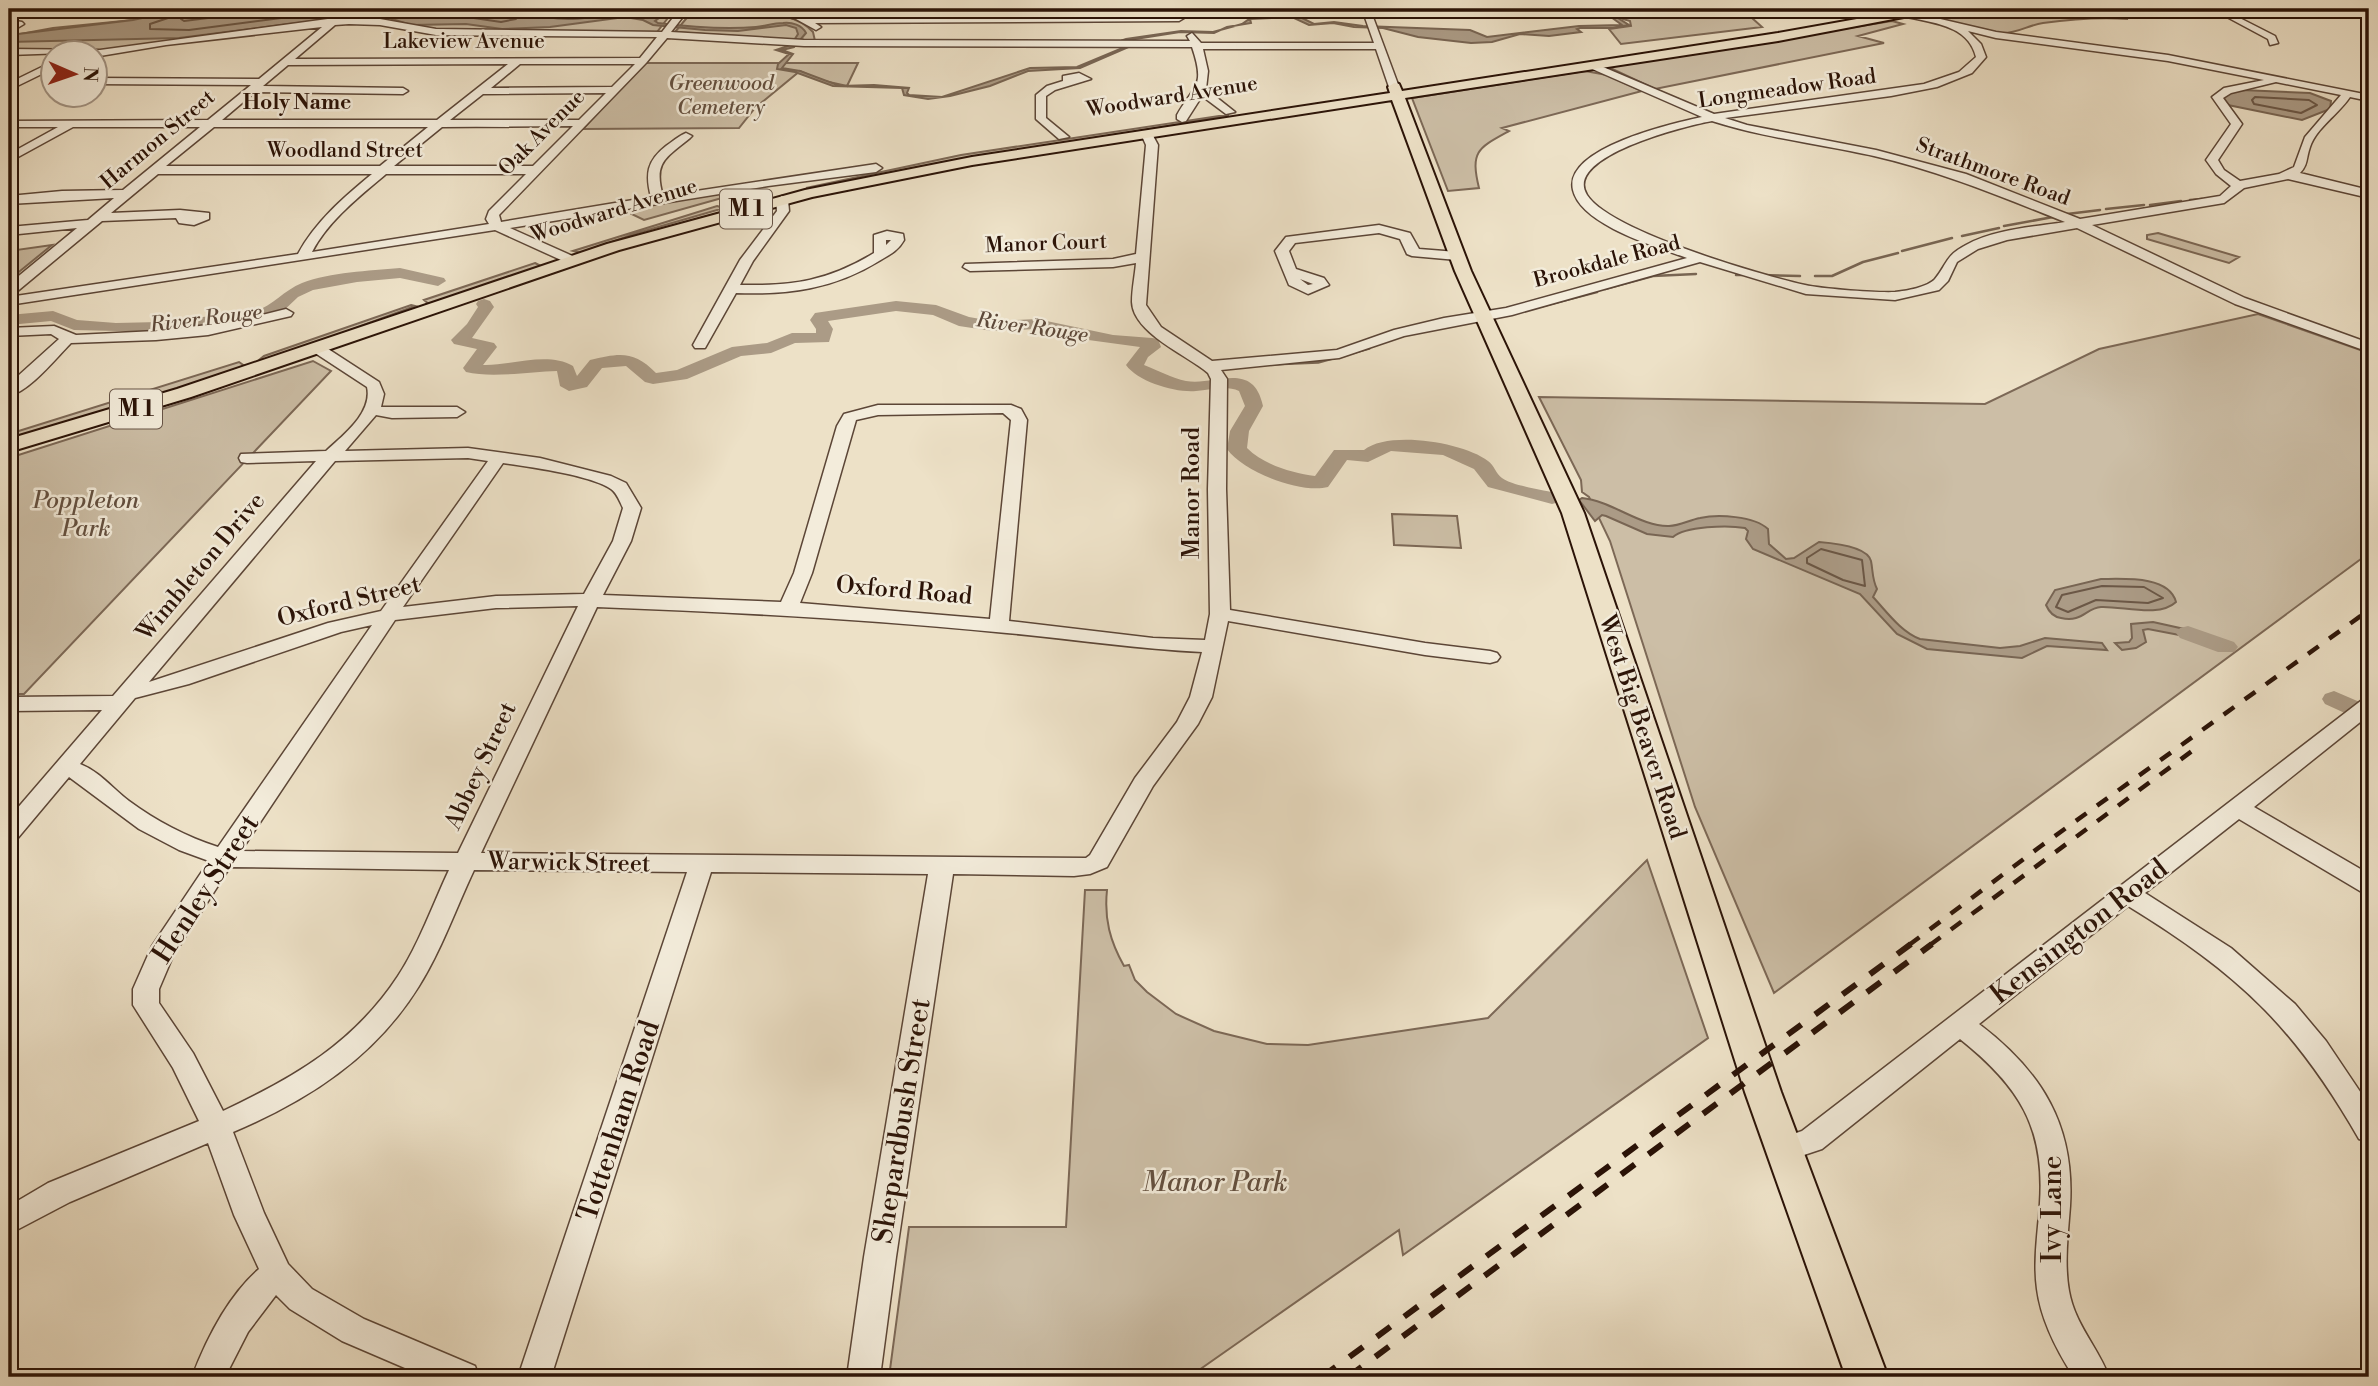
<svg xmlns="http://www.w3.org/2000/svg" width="2378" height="1386" viewBox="0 0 2378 1386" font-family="'Libre Bodoni',serif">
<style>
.green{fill:#ccbea6;stroke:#7c6856;stroke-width:2}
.water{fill:#ab9b86;stroke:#786553;stroke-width:2}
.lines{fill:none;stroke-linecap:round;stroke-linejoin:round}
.shore{stroke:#6b5746;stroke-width:2}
.stream-far1{stroke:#786553;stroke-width:2.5}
.stream{stroke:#786553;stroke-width:3.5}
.river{fill:#ab9b86;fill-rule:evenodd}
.minor-casing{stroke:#5c4637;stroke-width:3}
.major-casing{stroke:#2b1307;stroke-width:4}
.minor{fill:#f3ecdb;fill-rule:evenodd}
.major{fill:#ede1c7;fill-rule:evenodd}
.rail-far1{stroke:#2b1307;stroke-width:4.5;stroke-dasharray:13 13;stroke-linecap:butt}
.rail{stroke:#2b1307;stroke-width:6;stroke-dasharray:17 17;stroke-linecap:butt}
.labels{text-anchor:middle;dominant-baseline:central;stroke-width:5;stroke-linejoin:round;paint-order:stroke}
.far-street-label{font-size:21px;fill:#2b1307;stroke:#f3ecdb}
.far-park-label{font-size:21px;font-style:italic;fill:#634f3f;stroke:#f3ecdb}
.far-neighbourhood-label{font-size:21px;font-weight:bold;fill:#2b1307;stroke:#f3ecdb}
.far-water-label{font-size:21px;font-style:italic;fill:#5e493a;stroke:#f3ecdb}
.shield{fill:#f3ecdb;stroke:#675447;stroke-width:2}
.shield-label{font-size:23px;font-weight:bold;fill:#2b1307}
.street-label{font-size:24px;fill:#2b1307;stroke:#f3ecdb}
.park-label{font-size:24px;font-style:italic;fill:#634f3f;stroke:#f3ecdb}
.near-street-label{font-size:28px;fill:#2b1307;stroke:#f3ecdb}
.near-park-label{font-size:28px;font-style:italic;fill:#634f3f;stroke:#f3ecdb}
</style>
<rect width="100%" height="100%" fill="#ede1c7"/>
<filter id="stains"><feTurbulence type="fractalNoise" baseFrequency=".00286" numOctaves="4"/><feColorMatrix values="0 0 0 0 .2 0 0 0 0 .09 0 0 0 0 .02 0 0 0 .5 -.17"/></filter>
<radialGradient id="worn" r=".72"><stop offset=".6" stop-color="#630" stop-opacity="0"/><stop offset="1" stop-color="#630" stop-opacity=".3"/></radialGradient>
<path class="green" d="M184 9H577L671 14 657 32 446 30 416 28 377 20 243 31 95 53H9V36L53 28 133 20Z
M1624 9H1742L1762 27 1621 44 1609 29 1631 26 1630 21 1623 19Z
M1949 9H2108L2128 19C2099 17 2072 19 2043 23 2028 25 2017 34 2001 33 1975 31 1947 21 1922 15Z
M747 11C769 13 797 14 813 32L815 41 675 32 690 14Z
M1892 21 1903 24 1858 36 1884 43 1655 89 1608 67Z
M644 63H858L847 86 820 80 800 71 755 108 739 128 583 129Z
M1585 71 1607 75 1642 91 1502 128 1509 131C1478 148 1470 151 1479 188L1448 191 1412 98Z
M1219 116H1229L943 163 816 188H806L961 155Z
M761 187 644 220 617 207Z
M717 206 724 208 634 234 581 253 573 251Z
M2158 233 2239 257 2229 263 2147 239V235Z
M52 245 9 280V251Z
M535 263 543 267 430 305 424 300Z
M411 305 415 306 272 359 259 360 264 356Z
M2258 314 2369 353V553L1774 993 1695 807 1610 541 1589 497 1582 492 1581 480 1539 397 1985 404 2099 349Z
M313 361 331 371 24 694H9V458Z
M239 362 246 367 9 442V434Z
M1392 514 1457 516 1461 548 1394 545Z
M1647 860 1708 1038 1403 1255 1399 1230 1189 1377H889L909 1227H1066L1085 890H1107C1104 919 1110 941 1124 966L1129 965 1135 980 1147 992 1176 1014 1214 1031 1267 1044 1308 1045 1488 1018Z"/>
<path class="water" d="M184 9H515C533 14 552 20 573 19 602 18 632 8 659 18L655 21 658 23C690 27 723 30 756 27 765 26 774 23 783 23 792 22 802 25 806 33L794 47 782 50 793 54 782 68 800 71 840 86 874 85 909 88 907 93 909 95 942 97 1030 68 1077 67 1125 47 1126 42 1123 40 1126 39 1181 31 1213 32 1242 24 1252 17 1282 15 1298 16 1314 24 1334 22 1363 26 1470 30 1487 37 1579 26 1622 25 1611 17 1615 14 1614 9H1619L1618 18 1629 25 1613 28H1580L1577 29 1581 32 1549 36 1520 34 1492 42 1471 43 1418 37 1383 28 1354 27 1333 23 1309 25 1292 17 1250 19 1251 23 1227 27 1214 33 1180 32 1129 40 1131 46 1080 68 1028 71 990 86 950 96 928 99 904 95 902 88 833 86 795 72 777 69 778 64 789 54 776 50 791 45 798 34 796 28 786 25 738 31 705 30 653 25 643 20 625 17 550 27 502 29 466 24 411 25 389 18 352 16 179 38 9 42V36L18 34 133 20Z
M2242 90 2310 93 2331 101 2330 109 2302 120 2228 105 2223 100 2227 94Z
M1582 498C1612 501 1641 527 1669 526 1680 526 1689 520 1700 518 1718 514 1754 516 1768 529L1769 544 1786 559 1794 558 1819 542C1832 543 1867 546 1871 561 1873 571 1872 579 1877 589L1873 597C1887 612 1901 632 1920 639L2000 648 2020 646 2045 638 2102 643 2107 650 2047 646 2022 658 1927 649 1897 634 1860 594 1753 549 1746 539 1748 531 1745 528C1728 525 1685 526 1673 537L1647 534 1606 516 1602 515 1595 521 1579 500Z
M2101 579C2122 579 2169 575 2176 602 2159 618 2123 606 2101 607 2086 608 2082 623 2061 618 2054 617 2049 612 2046 605L2055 590Z
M2153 622 2189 630 2219 642 2213 646 2195 638 2148 629 2143 630 2146 642 2136 648 2122 650 2115 643 2129 642 2132 638 2131 624Z"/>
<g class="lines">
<path class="shore" d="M173 9 171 17 150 24V29L189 30 351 9 390 11 413 18 467 17 501 22 516 19 514 9
M182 9 181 19 184 21 281 9
M2255 97 2309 100 2317 105 2301 113 2254 104 2252 100Z
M1821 549 1862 560 1865 586 1843 580 1807 563V558Z
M2102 586 2144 587 2163 598 2148 603 2096 600 2068 612 2056 607 2062 595Z"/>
<path class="stream-far1" d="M2190 200 2202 199
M2150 205 2181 201
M2106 209 2144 205
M2067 214 2100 210
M2004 226 2053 217
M1962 236 1999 228
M1902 251 1952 238
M1736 275H1742
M1762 275 1800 276
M1815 276H1832L1863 262 1898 253
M1605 289 1653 276 1696 274
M1543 306 1597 292
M1364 349 1369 348"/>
<path class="stream" d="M1271 364 1318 362 1369 348"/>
<path class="river" d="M400 268 444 278 446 281 438 286 400 278 357 282 313 290 298 297 279 315 262 320 159 332 74 330 51 321 9 325V315L53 311 77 320 116 323 159 322 255 311C273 306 284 290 302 283 331 272 368 271 400 268Z
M484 299 490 301 494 307 472 338 494 343 497 347 483 365C511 366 547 351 573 366L577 376 590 360C619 353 634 350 656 373L677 370 732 347 767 343 792 333H816V329L810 320 815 313 896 301 936 305 969 317 992 321 1037 319 1113 335 1152 338 1158 339 1161 347 1148 357 1144 365C1157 370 1172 378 1186 381 1216 386 1253 360 1263 406L1249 431 1247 448C1264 465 1292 473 1315 476L1334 450H1364C1388 430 1464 442 1488 461 1494 465 1496 474 1502 478 1512 486 1546 490 1559 494L1562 498 1559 502 1552 504 1488 487 1474 469 1443 455 1391 451 1368 462 1347 460 1328 487C1301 494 1243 472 1227 449L1230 431 1245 406 1239 391C1226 385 1210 390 1196 391 1176 393 1138 382 1126 365L1140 347 1059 336 1036 329 992 331 959 326 933 315 896 311 828 321 833 329 829 342 795 343 771 353 741 356 687 379 653 384 645 382 626 366 602 368 587 387 569 391 560 386 557 371C529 372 491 378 466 372L463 368 477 349 454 344 451 340 467 324 478 307 476 304 478 301Z
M2188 626 2234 642 2238 647 2234 652H2218L2180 638 2176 633 2180 628Z
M2334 691 2369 706V724L2325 704 2322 699 2325 694Z"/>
<defs>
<path id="minor" d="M611 9H750L746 12 685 14 671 32 804 40 1190 41 1187 36 1192 33 1201 43H1374L1362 9H1370L1399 87 1394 90 1389 87 1376 49H1203L1208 71 1206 89 1235 112 1226 114 1202 96 1186 121 1182 122 1177 119V115C1194 84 1206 88 1192 47L804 46 667 38 646 63 499 215 501 222 651 197C645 174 647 161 666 146 673 141 679 136 686 133L692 136 690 138C666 158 653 162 663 196L876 164 882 168 876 172 768 186 510 228 577 258 579 261 572 265 495 230 9 305V297L298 254C315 222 344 197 372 174H158L111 213 180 210 209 213V219L194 225 179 223 176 218 102 221 14 294 9 295V284L77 228 9 235V227L88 220 114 198 9 204V196L62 191 123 190 200 127H73L9 162V154L58 127H9V121L208 120 251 85 94 84V78L259 79 322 27 166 45 94 57V52L9 55V49L100 50 335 18 380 19 436 29 662 32 676 14 615 12ZM349 24 380 25 436 35 657 37 640 58 295 59 335 25ZM508 64 437 120H222L255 92 403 94 408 91 403 88 263 86 288 65ZM520 64H635L612 87 491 88ZM606 93 579 120H450L483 94ZM573 126 533 166H394L442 127ZM214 127H428L380 166H166ZM386 174H526L489 211 486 219 489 224 312 252C328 221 360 196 386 174Z
M760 9H775L806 17 1179 15 1184 18 1179 21 815 23 821 27 816 30 796 19Z
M2212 9H2222L2275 36 2278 43 2270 45 2268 39Z
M2355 9H2369V15L2356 11Z
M1906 11 1996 32 2168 55 2369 95V101L2350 97C2338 115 2317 127 2310 147 2306 158 2308 165 2300 173L2369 190V198L2288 179 2244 188 2224 203 2092 225 2245 298 2369 343V352L2235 304 2077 228 2007 240 1978 249 1957 262 1948 281 1939 290 1895 300 1806 294 1700 262 1512 315 1404 336 1339 358 1221 370 1227 379 1226 489 1230 610 1425 643 1490 651 1497 653 1500 657 1497 661 1490 663 1425 655 1228 621 1212 697 1198 724 1153 786 1107 867 1090 874 1074 876 953 874 896 1257 880 1377H847L864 1257 928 874 711 872 551 1377H518L687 872 474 870C456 908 441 951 419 986 375 1057 309 1100 233 1132L264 1213 288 1264 312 1289 364 1319 475 1366 479 1377H426L342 1341 290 1309 276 1295 248 1332 225 1377H192C206 1340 228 1296 259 1269L234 1215 208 1143 70 1202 9 1234V1206L48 1183 199 1121 173 1068 133 1005V989L152 946 209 861 179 850 139 829 69 777 17 839 9 841V818L102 710 9 711V697L113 696 316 461 247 463 241 462 239 458 241 454 326 451C342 436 373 413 367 387L312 351 310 348 312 345H322L379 382 384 394 381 407H457L465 412 457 417 392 418 376 415 345 451 468 448 540 458 611 476 626 483 641 508 631 541 603 595 781 602 794 573 837 426 844 414 878 405H1011L1021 409 1027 420 1009 621 1153 638 1205 640 1210 614 1208 489 1211 379 1208 373C1187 355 1133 333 1132 302 1132 289 1135 275 1136 263L1113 267 970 271 963 267 965 264 1113 259 1136 254 1146 145 1141 134 1147 131 1151 132 1158 145 1146 305 1161 327 1212 361 1337 350 1394 330 1444 318 1506 308 1687 258C1657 247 1581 225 1573 190 1563 148 1674 123 1702 117L1590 68V64H1596L1714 114 1924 84 1959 72 1976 57C1968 24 1931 23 1903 16V12ZM1968 31 1996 38 2168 61 2264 80 2224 88 2212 97 2231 124 2206 160 2216 174 2231 186 2220 196 2080 219 1966 174 1876 150 1747 125 1725 118 1891 96 1937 87 1972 73 1986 57 1981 44ZM2276 82 2341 95 2305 137 2294 167 2279 174 2240 181 2224 170 2218 160 2242 124 2223 98 2231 93ZM1712 121C1765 138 1820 144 1874 156 1940 171 2002 197 2065 222 2033 227 1995 229 1966 245 1945 256 1948 263 1935 279 1928 287 1906 291 1895 292 1878 293 1823 289 1805 285 1760 275 1610 231 1587 195 1562 156 1689 125 1712 121ZM1003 413 1011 420 990 619 800 603 812 573 856 420 878 415ZM468 458 488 461 381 611 328 623 149 682 335 461ZM503 463C529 467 591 475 611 489 617 493 620 502 623 508L613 541 584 594 496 596 403 607ZM578 606 458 853 241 851 395 620 496 608ZM597 607C731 612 863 619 996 632 1065 638 1133 649 1202 652L1190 697 1177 722 1135 778 1090 855 1086 858 481 853ZM372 625 218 847C187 837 156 821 129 801 112 788 100 772 80 764L135 698 189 684 341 632ZM230 867 449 870C433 904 419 944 398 976 354 1043 295 1077 223 1111L193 1053 159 1003V989L173 956Z
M9 20 22 22 24 24 19 27 9 26Z
M52 62V69L9 90V83Z
M1079 73 1091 79 1055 90 1046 96V118L1069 137 1059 139 1036 119V95L1047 86 1063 81V76Z
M782 196 788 200 789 211 753 261 740 285C793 286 828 281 874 253V235L887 231 903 234 904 240C898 251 889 255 879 261 834 289 788 295 736 293L705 348H695L693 345 740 260 777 211 776 200ZM886 240H891L886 245Z
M1379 225 1410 233 1419 249 1457 252 1464 256 1457 260 1412 256 1407 254 1400 239 1379 233 1295 243 1289 251 1296 269 1324 278 1329 285 1308 294 1289 285 1275 251 1286 237ZM1300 279 1313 284 1308 285Z
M286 309 293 313 291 316 208 335 156 340 71 343C56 358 30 391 9 396V384L59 339 51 334 9 336V328L54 326 76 335 156 331 234 322Z
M2369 698V715L2254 807 2369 874V894L2360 891 2239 819 2145 893 2231 948 2295 1004 2326 1041 2369 1105V1142L2359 1139C2294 1026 2239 974 2128 906L1979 1024C2042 1072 2075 1125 2070 1206 2068 1234 2064 1263 2069 1291 2075 1325 2098 1347 2109 1377H2074C2057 1351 2041 1320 2037 1289 2033 1260 2038 1232 2040 1203 2045 1127 2019 1086 1960 1039L1822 1149 1783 1162 1773 1159 1768 1150 1773 1141 1802 1131 2362 700Z"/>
<path id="major" d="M9 9H19L9 13Z
M1913 9H1936L1930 12 1778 41 1405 98 1471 271 1584 513 1781 1092 1888 1377H1846L1745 1092 1562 513 1455 271 1392 100 972 165 812 197 619 250 191 397 9 452V439L177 389 607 244 805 190 972 157 1390 93 1388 87 1394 83 1399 84 1402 91 1778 33Z"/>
</defs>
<use href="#minor" class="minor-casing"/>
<use href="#major" class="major-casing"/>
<use href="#minor" class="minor"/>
<use href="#major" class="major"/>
<path class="rail-far1" d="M1909 945 2041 846 2369 610
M1930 945 2192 751"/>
<path class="rail" d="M1322 1377 1911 944
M1348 1377 1932 944"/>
</g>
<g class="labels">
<g class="far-street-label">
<text x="464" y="42">Lakeview Avenue</text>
<text transform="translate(1787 89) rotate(-8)">Longmeadow Road</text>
<text transform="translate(1172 97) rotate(-9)">Woodward Avenue</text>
<text transform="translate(542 133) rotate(-45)">Oak Avenue</text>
<text transform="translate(158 140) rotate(-40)">Harmon Street</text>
<text x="345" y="151">Woodland Street</text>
<text transform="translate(1993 172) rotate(20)">Strathmore Road</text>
<text transform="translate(614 211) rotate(-17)">Woodward Avenue</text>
<text transform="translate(1046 244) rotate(-2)">Manor Court</text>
<text transform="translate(1607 262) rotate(-15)">Brookdale Road</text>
</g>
<g class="far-park-label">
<text x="721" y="84">Greenwood<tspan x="721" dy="24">Cemetery</tspan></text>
</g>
<g class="far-neighbourhood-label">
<text x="297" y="103">Holy Name</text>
</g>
<g class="far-water-label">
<text transform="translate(206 319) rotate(-7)">River Rouge</text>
<text transform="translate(1032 328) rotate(8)">River Rouge</text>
</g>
<g class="shield">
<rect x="720" y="189.5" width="52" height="39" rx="5"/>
<rect x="110" y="389.5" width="52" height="39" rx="5"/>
</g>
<g class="shield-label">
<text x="746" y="209">M 1</text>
<text x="136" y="409">M 1</text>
</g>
<g class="street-label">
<text transform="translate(1192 493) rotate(-90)">Manor Road</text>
<text transform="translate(201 567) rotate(-50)">Wimbleton Drive</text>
<text transform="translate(904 591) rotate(5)">Oxford Road</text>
<text transform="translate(349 602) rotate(-14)">Oxford Street</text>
<text transform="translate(1642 727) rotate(72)">West Big Beaver Road</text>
<text transform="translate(481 766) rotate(-65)">Abbey Street</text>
<text transform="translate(569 863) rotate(1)">Warwick Street</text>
</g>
<g class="park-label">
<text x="86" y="501">Poppleton<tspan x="86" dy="28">Park</tspan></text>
</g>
<g class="near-street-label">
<text transform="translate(206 889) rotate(-57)">Henley Street</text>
<text transform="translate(2079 932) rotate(-38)">Kensington Road</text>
<text transform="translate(619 1121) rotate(-72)">Tottenham Road</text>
<text transform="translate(902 1121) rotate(-81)">Shepardbush Street</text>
<text transform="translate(2052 1209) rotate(-90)">Ivy Lane</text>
</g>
<g class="near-park-label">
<text x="1215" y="1182">Manor Park</text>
</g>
</g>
<rect width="2378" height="1386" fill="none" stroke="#ede1c7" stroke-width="35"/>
<rect x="10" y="10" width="2357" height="1365" fill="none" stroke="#2b1307" stroke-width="3.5"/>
<rect x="18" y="18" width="2343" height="1351" fill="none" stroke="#2b1307" stroke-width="2"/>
<g transform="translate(74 74) rotate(92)"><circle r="33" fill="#f3ecdb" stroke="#a39586" stroke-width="2"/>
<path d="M0-5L12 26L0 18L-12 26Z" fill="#8f2418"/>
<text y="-10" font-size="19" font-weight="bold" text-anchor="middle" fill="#2b1307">N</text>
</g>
<rect width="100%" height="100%" filter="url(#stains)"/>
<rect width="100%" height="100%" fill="url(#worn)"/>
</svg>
